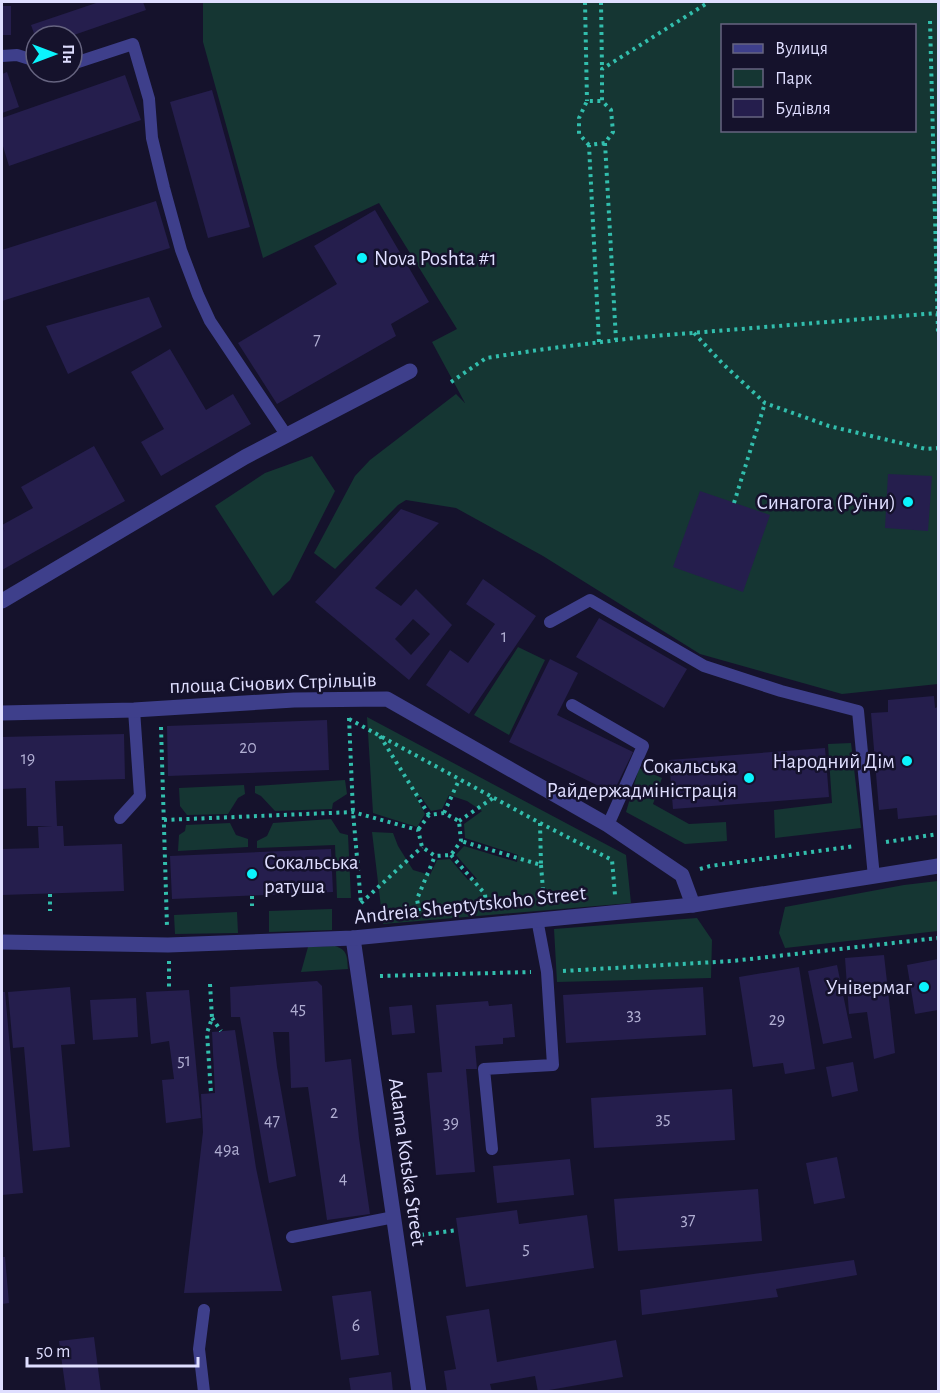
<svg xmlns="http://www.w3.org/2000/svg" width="940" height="1393" viewBox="0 0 940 1393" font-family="'Alegreya Sans',sans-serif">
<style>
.green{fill:#153633;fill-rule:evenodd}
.building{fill:#251e4d;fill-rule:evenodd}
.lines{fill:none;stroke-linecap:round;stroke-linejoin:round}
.path{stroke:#32bead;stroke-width:4;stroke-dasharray:3 4.5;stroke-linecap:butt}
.service{stroke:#3e3f8b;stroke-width:12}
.minor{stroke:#3e3f8b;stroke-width:15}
.tertiary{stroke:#3e3f8b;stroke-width:15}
.poi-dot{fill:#0bf4fd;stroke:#15122c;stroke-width:2}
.labels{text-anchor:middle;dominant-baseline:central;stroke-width:5;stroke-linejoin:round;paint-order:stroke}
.number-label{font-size:18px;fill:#b0aed2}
.poi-label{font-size:21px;fill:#dfdeff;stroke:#15122c;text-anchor:end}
.street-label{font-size:21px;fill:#dfdeff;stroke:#15122c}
</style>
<rect width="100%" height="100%" fill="#15122c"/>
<path class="green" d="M203 2H938V684L842 694 700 654 543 556 456 508 406 500 398 505 335 569 314 553 355 476 370 460 456 394 465 403 432 342 457 329 379 203 263 258 203 42ZM722 26H914V130H722Z
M312 456 335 491 290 580 273 596 215 506 265 473Z
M518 647 545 660 509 735 474 715Z
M367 717 626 855 631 903 383 924 372 832 393 833 398 846 413 870 430 875 437 860 450 859 468 880 477 879 456 855 464 846 517 862 518 855 465 838 464 824 482 811 467 801 449 795 442 809 431 811 421 797 417 798 425 814 417 827 373 813Z
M851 743 861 828 775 838 774 810 832 803 828 744Z
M639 768 662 778 653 804 689 824 726 822 727 841 685 844 626 812Z
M345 780 347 794 333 803 332 809 275 811 261 796 255 793V786Z
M244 785 245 794 238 798 228 814 187 815 180 806 179 788Z
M331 819 340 833 348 835 351 898H337L335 845 257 848V841L267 836 273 823Z
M230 823 236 835 248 839V847L178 851 179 835 185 831 186 825Z
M938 881V931L785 948 779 933 785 907 904 885Z
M332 909V930L269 932V911Z
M237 912 238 933 175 934 174 915Z
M697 918 712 940 711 978 557 982 554 929Z
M335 946C348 950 347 957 348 969L301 972 308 947Z"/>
<path class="building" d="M99 2H143L146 10 71 36H35L31 25Z
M2 6H11V35H2Z
M7 72 19 107 2 113V74Z
M125 75 141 120 9 166 2 143V118Z
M212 90 250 227 208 238 170 102Z
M156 201 170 248 2 301V250Z
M375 210 429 302 391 324 396 336 277 404 238 343 337 284 314 246Z
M149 297 162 327 68 374 46 326Z
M170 349 206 410 233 394 251 424 161 476 141 442 164 429 131 372Z
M94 446 125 501 2 570V526L5 532 2 525 33 508 21 487Z
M888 474 932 476 928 531 885 528Z
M700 491 770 515 743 592 673 567Z
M401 509 439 523 375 588 401 606 416 589 452 625 409 680 315 602ZM413 619 430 634 411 655 395 639Z
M483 579 536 616 469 714 426 685 450 650 468 663 495 624 466 604Z
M599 618 687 669 664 708 576 657Z
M550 659 578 673 557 715 633 752 613 793 509 742Z
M934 696 935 708 938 707V815L898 819 897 808 879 810 871 713 888 712V700Z
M327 720 329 770 168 776 167 726Z
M124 734 125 779 55 781 57 826H63L64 846 122 844 124 891 2 895V849L39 848 38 827 52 826H27L26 788 2 789V737Z
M825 748 829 797 673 809 669 760Z
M331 849 333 892 172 899 170 856Z
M884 955 895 1053 874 1059 867 1012 849 1014 845 958Z
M938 959V1010L915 1014 907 965Z
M837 965 852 1038 823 1044 808 971Z
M799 967 815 1069 785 1074 783 1063 753 1067 739 977Z
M317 981 322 986 325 1062 351 1059 359 1138 370 1214 327 1220 308 1087 291 1088 289 1032H273L277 1067 296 1176 269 1183 240 1017H231L230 987Z
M70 987 75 1044 61 1045 70 1147 33 1151 24 1047 13 1048 8 992Z
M703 987 706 1035 566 1043 563 995Z
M189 990 201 1118 166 1123 162 1080 174 1079 169 1041 151 1044 146 992Z
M2 992H5L23 1193 2 1195Z
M136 998 138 1037 93 1040 90 1000Z
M488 1001 489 1006 512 1004 515 1037 503 1038V1044L475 1046 477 1069H466L475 1172 436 1175 427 1073 442 1072 436 1005Z
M412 1005 415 1033 392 1035 389 1007Z
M235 1030 256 1168 282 1291 184 1293 203 1132 201 1094 215 1093 212 1032Z
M853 1062 858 1091 832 1097 826 1067Z
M732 1089 735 1140 594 1148 591 1098Z
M837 1157 845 1198 814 1204 806 1163Z
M570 1159 574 1195 497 1203 493 1166Z
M758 1189 762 1241 618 1251 614 1199Z
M517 1210 519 1224 587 1215 594 1268 466 1287 456 1218Z
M2 1257H5L9 1303 2 1304Z
M854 1260 857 1275 776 1289 778 1297 642 1315 640 1290Z
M371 1291 379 1355 341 1360 332 1296Z
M489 1309 497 1362 616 1340 623 1377 538 1392 535 1376 490 1384 492 1392 447 1391 444 1371 456 1369 446 1316Z
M94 1337 101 1392H66L59 1341Z
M391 1372 393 1392H351L349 1378Z"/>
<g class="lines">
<path class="path" d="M585 2 587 101
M601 2 602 68
M930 21 938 333
M605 143 616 340
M589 145 579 134V118L587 101H602
M694 333 723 364 765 403 829 426 926 449 938 448
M599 342 589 145 605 143 613 132 611 110 602 101V69L709 2
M451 382 486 358 545 349 642 337 938 313
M734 503 765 403
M349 718 353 812 361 903
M349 719 540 823 541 865 461 841
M161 727 167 927
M380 736 429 815
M444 813 459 780
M164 820 353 812 418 830 422 847 435 856 451 855 461 841 459 821 444 813 429 815 418 830
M459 821 493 798
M540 823 612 860 615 895
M886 842 938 834
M451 855 485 894 486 906
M541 865 544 902
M700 869 710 866 855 846
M50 894V911
M252 896V906
M361 903 422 847
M419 911 417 899 435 856
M363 915 410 911
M169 961V987
M563 971 732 961 938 938
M380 976 531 972
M210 984 212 1018 207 1033 211 1093
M212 1018 221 1031
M421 1235 458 1230"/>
<path class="service" d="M2 56 17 55 36 61
M72 64 133 44 149 99 152 138 164 188 181 250 198 295 210 321 287 436
M550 622 590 600 704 666 781 691 858 711 874 877
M572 705 643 746 608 825
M120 818 140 796 134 710
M492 1149 484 1069 553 1065 547 972 537 919
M292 1237 394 1217
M204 1392 199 1349 204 1310"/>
<path class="minor" d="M2 601 245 457 410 371
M2 713 134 710 294 700 387 699 608 825 682 875 693 905
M353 938 419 1392"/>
<path class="tertiary" d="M2 942 168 945 353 938 693 905 938 866"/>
</g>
<g class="poi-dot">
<circle cx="362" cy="258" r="6"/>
<circle cx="908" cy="502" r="6"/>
<circle cx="907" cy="761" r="6"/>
<circle cx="749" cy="778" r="6"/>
<circle cx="252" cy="874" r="6"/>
<circle cx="924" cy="987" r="6"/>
</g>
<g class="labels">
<g class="number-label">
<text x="317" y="340">7</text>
<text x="504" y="637">1</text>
<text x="248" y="748">20</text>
<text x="28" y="759">19</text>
<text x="298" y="1009">45</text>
<text x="634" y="1015">33</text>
<text x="777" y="1020">29</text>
<text x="184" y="1061">51</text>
<text x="334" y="1113">2</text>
<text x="663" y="1119">35</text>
<text x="272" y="1121">47</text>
<text x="451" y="1123">39</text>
<text x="227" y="1150">49а</text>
<text x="343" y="1179">4</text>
<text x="688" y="1220">37</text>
<text x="526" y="1249">5</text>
<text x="356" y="1326">6</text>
</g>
<g class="poi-label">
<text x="374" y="258" text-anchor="start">Nova Poshta #1</text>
<text x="896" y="502">Синагога (Руїни)</text>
<text x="895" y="761">Народний Дім</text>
<text x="737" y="766">Сокальська<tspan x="737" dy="24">Райдержадміністрація</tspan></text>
<text x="264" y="862" text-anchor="start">Сокальська<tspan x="264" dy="24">ратуша</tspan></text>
<text x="912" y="987">Універмаг</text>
</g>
<g class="street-label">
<text transform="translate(273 683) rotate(-2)">площа Січових Стрільців</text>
<text transform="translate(470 905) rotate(-6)">Andreia Sheptytskoho Street</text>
<text transform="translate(407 1162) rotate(82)">Adama Kotska Street</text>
</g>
</g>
<rect width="940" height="1393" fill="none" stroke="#dfdeff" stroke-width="6"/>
<rect x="721" y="24" width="195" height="108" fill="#15122c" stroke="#666480" stroke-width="1.5"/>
<rect x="733" y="44" width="30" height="9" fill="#3e3f8b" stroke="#666480" stroke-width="1.5"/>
<text x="775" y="54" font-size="18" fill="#dfdeff">Вулиця</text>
<rect x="733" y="69" width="30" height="18" fill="#153633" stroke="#666480" stroke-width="1.5"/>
<text x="775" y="84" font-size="18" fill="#dfdeff">Парк</text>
<rect x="733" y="99" width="30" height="18" fill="#251e4d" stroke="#666480" stroke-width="1.5"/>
<text x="775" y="114" font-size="18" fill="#dfdeff">Будівля</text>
<g transform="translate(54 54) rotate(90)"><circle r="28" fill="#15122c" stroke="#666480" stroke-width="1.5"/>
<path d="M0-4.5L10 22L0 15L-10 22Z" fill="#0bf4fd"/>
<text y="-9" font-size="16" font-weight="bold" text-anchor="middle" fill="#dfdeff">Пн</text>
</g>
<path d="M27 1357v9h171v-9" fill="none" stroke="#dfdeff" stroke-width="3"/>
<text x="36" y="1357" font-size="18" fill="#dfdeff" stroke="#15122c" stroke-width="4.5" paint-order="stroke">50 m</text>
</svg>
